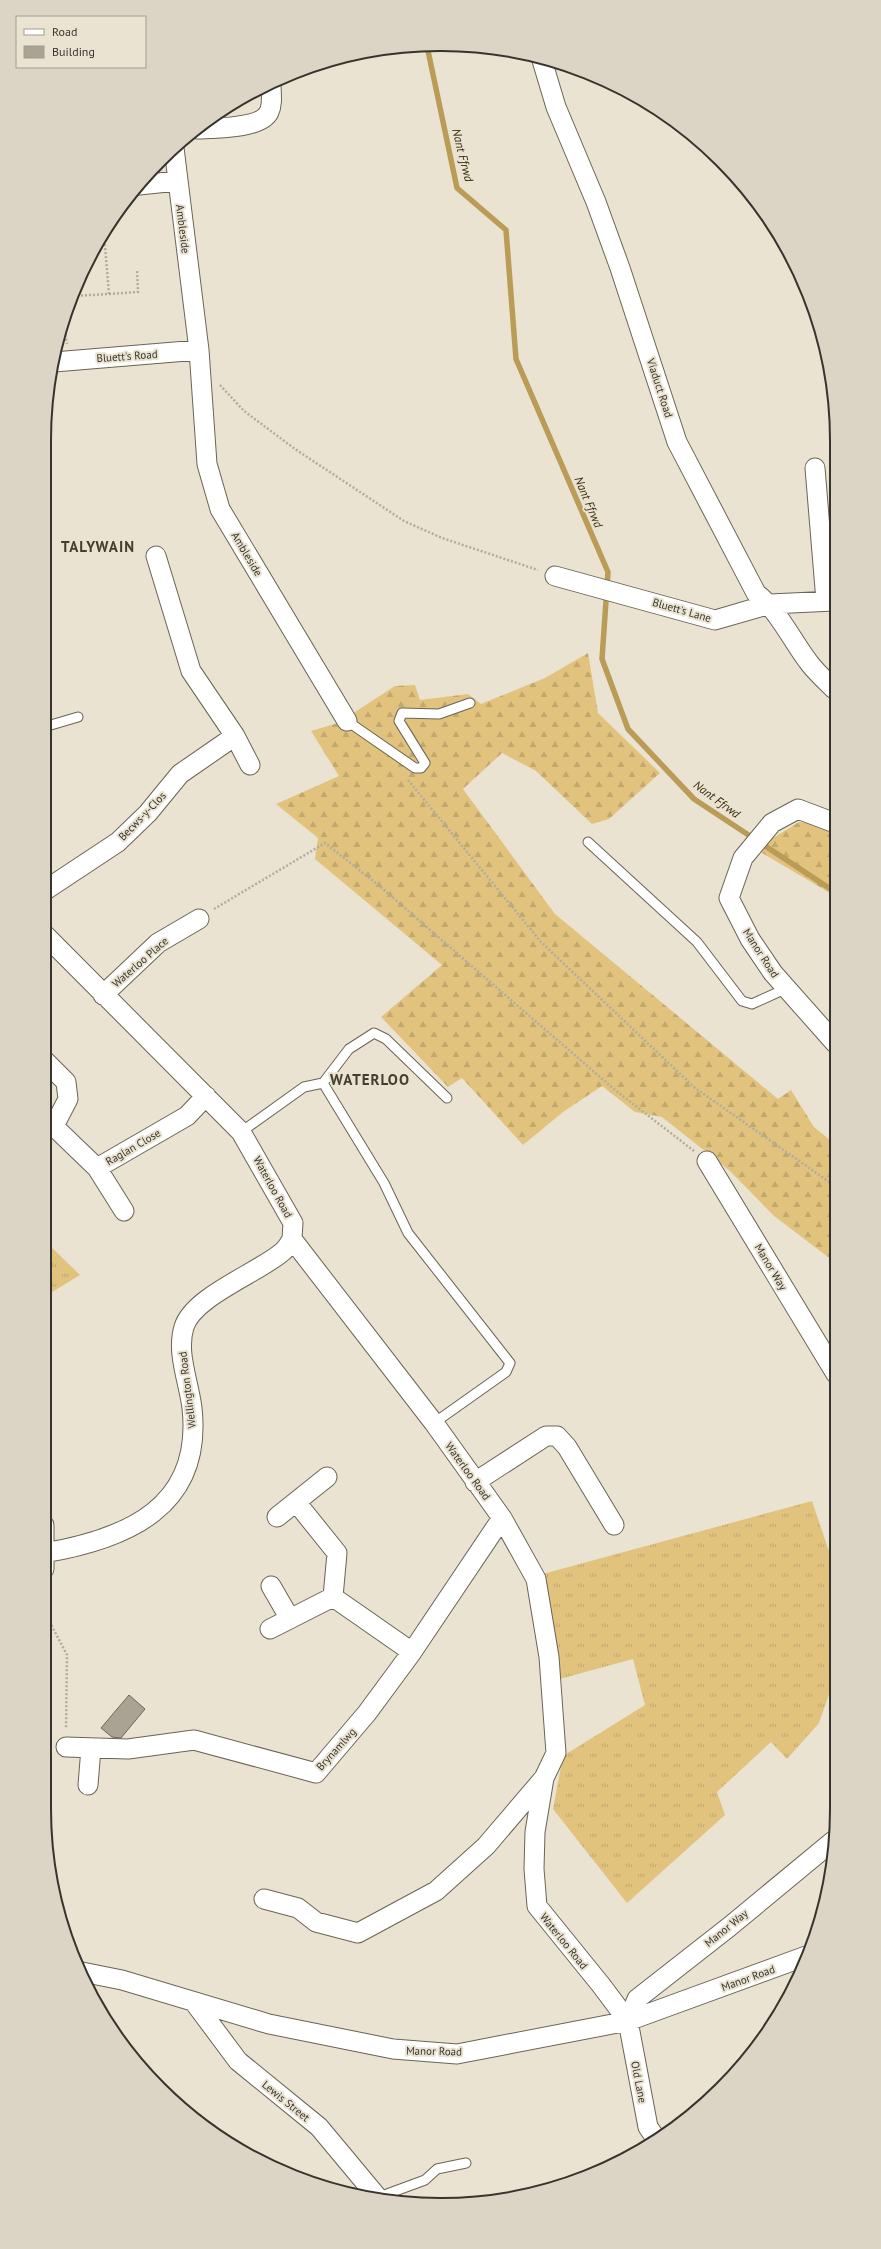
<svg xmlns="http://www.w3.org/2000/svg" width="881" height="2249" viewBox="0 0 881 2249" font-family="'PT Sans',sans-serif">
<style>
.grass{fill:url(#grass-tufts)}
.forest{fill:url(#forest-firs)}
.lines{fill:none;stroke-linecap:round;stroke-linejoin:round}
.stream{stroke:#ba9c56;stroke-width:5.5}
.building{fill:#aaa393;stroke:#6e6758}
.service-casing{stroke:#6a6455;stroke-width:11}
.minor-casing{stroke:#6a6455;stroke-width:21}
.path{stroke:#b2ac9e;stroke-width:2.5;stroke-dasharray:2 2;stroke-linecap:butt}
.service{stroke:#fff;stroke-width:9}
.minor{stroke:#fff;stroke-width:19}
.labels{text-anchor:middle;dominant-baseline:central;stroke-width:4;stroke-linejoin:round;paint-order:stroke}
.street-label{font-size:11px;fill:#37342d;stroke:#eae3d2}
.water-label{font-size:12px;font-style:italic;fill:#372a0a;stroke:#eae3d2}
.district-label{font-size:15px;font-weight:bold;letter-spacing:1px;fill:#443e30;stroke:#eae3d2}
.rim{fill:none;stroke:#37342d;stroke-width:2}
</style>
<defs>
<pattern id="grass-tufts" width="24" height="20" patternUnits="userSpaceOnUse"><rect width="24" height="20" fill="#e1c37e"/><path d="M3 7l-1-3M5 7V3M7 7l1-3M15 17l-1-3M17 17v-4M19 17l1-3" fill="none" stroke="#c2a86d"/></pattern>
<pattern id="forest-firs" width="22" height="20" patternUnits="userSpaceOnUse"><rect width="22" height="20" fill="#e1c37e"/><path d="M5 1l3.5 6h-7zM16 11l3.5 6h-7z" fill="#c2a86d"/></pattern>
</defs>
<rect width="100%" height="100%" fill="#eae3d2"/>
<path class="grass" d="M44 1240 80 1275 44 1297Z
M812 1501 836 1572 837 1671 819 1723 787 1759 771 1742 717 1792 725 1815 627 1903 553 1809 563 1756 645 1705 633 1659 556 1680 539 1575Z"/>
<path class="forest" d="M588 653 598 713 660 773 609 819 592 824 536 771 502 753 463 789 555 914 778 1099 791 1090 814 1127 835 1144 836 1263 774 1216 730 1171 662 1117 635 1112 602 1086 563 1112 523 1145 462 1078 448 1087 381 1017 442 965 315 859 318 838 276 804 339 776 311 731 338 723 395 686 415 685 420 700 468 694 481 704 545 678Z
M799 822 823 823 835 833V896L755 849Z"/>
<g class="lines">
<path class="stream" d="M427 46 457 188 506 230 516 359 608 572 602 659 628 729 694 799 835 892"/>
</g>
<path class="building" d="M129 1695 145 1709 121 1738 112 1737 101 1728Z"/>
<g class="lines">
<defs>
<path id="service" d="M347 721 415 768H421L425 763 399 721 402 713 439 714 470 703
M44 727 78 717
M588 842 697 942 742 1001 752 1004 785 989
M323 1083 349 1049 374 1033 386 1039 447 1098
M241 1132 304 1087 323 1083 384 1183 408 1233 510 1363 506 1372 434 1423
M379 2197 425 2180 437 2169 466 2163"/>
<path id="minor" d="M541 57 556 107 596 202 620 268 677 442 756 593C779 611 792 641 810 664 817 673 826 681 834 689
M197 129C214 128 261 129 269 112 273 104 271 93 271 84
M174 148 199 350 207 464 220 509 347 721
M139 185 177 181
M54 362 199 350
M815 468 826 601
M156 556 191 671 235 736 250 765
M555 576 715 620 770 604 834 601
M835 823 798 809 772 823 743 858 729 898 750 939 773 973 835 1043
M44 891 118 842 148 813 180 774 235 736
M44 934 241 1132 293 1223 292 1239 434 1423 502 1518 536 1579 549 1657 556 1753 544 1778 535 1832 534 1869 537 1906 601 1985 628 2021 648 2127 657 2140
M103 995 158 943 199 919
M44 1060 66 1082 68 1099 54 1126
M44 1117 97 1168 187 1116 206 1096
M707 1161 836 1374
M97 1168 124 1211
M475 1482 546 1436H557L567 1447 614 1525
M296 1502 337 1553 333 1597
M277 1517 327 1477
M44 1525V1569
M44 1553C127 1539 203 1507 192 1408 189 1382 176 1353 184 1327 193 1297 257 1273 281 1253 286 1250 289 1244 292 1239
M271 1586 290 1619
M333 1597 412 1652
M270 1629 333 1597
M66 1747 128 1749 194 1740 316 1773 367 1713 412 1652 502 1518
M88 1785 91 1748
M264 1899 298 1908 316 1922 358 1933 436 1891 486 1846 544 1778
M82 1972 122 1980 269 2024 393 2049 457 2054 628 2021 806 1956
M194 2002 238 2061 319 2127 379 2199
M628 2021 637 1999 729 1927 833 1841"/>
</defs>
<use href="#service" class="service-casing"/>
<use href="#minor" class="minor-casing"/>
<path class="path" d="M109 294 138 292 137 270
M73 296 109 294 104 234
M63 323 67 344
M220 385 244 411 295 449 404 521 442 538 538 570
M408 780 541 942 695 1088 835 1186
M214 909 325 843 377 884 615 1090 694 1151
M44 1611 67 1655 66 1729
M44 1762 52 1757"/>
<use href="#service" class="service"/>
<use href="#minor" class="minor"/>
</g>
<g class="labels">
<g class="street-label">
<text transform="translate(183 229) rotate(83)">Ambleside</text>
<text transform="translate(127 356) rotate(-4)">Bluett's Road</text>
<text transform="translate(660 388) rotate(72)">Viaduct Road</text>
<text transform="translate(247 554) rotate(59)">Ambleside</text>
<text transform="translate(682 610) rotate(16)">Bluett's Lane</text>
<text transform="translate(142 816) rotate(-46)">Becws-y-Clos</text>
<text transform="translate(761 953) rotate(57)">Manor Road</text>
<text transform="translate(140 962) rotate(-41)">Waterloo Place</text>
<text transform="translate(133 1147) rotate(-30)">Raglan Close</text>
<text transform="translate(273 1187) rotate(61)">Waterloo Road</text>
<text transform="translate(771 1267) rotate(59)">Manor Way</text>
<text transform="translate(187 1390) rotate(-97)">Wellington Road</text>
<text transform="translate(468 1471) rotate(54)">Waterloo Road</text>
<text transform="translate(336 1749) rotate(-48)">Brynamlwg</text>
<text transform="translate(726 1928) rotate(-39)">Manor Way</text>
<text transform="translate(564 1941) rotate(51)">Waterloo Road</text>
<text transform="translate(748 1978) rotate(-20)">Manor Road</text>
<text transform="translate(434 2051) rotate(1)">Manor Road</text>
<text transform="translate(639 2082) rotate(79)">Old Lane</text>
<text transform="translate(286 2101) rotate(39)">Lewis Street</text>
</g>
<g class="water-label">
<text transform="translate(463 155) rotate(76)">Nant Ffrwd</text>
<text transform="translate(589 502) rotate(67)">Nant Ffrwd</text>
<text transform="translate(717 799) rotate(36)">Nant Ffrwd</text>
</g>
<g class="district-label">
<text x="98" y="546">TALYWAIN</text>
<text x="370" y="1079">WATERLOO</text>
</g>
</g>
<path d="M0 0H881V2249H0ZM440 51H441A389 389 0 0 1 830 440V1809A389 389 0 0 1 441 2198H440A389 389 0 0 1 51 1809V440A389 389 0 0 1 440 51Z" fill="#dcd5c5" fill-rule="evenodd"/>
<path class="rim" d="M440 51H441A389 389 0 0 1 830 440V1809A389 389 0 0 1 441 2198H440A389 389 0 0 1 51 1809V440A389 389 0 0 1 440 51Z"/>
<rect x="16" y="16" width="130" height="52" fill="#eae3d2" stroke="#a29d90"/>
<rect x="24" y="29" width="20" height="6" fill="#ffffff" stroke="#a29d90"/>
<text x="52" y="36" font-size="12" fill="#37342d">Road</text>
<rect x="24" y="46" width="20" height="12" fill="#aaa393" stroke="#a29d90"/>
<text x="52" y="56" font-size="12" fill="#37342d">Building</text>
</svg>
